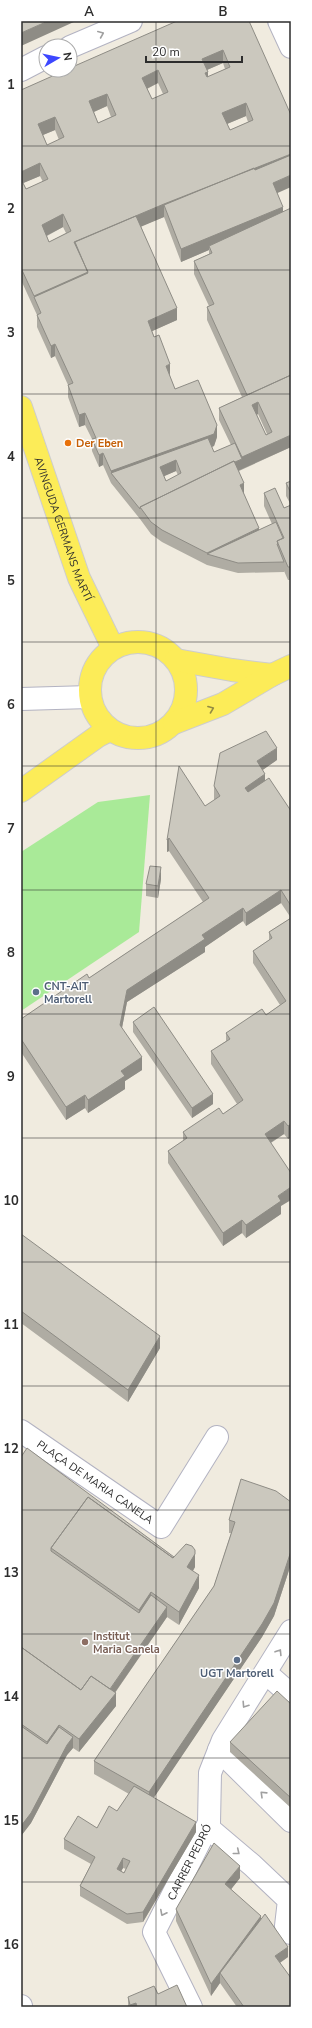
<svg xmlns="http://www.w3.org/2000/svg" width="312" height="2028" viewBox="0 0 312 2028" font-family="'Nunito Sans',sans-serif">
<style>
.green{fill:#a9ea98}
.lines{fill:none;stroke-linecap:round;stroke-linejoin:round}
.minor-casing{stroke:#b3b3c2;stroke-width:24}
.major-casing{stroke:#cdcdcd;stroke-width:24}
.minor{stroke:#fff;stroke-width:22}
.major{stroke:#fcec58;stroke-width:22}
.wall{fill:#afaca3;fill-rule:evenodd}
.shaded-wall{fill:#8e8c85}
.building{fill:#cbc8be;stroke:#8e8c85;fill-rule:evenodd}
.oneway{stroke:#a0a0a0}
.oneway2{stroke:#948c42}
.grid{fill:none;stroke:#2d2d2d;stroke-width:1;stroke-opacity:0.55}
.food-dot{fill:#e8710a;stroke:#fff;stroke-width:1.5}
.service-dot{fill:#5c6f8a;stroke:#fff;stroke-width:1.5}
.education-dot{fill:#8d6e63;stroke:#fff;stroke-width:1.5}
.labels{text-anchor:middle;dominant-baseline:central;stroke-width:3;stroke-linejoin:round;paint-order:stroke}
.food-label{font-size:11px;font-weight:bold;fill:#c56008;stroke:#fff;text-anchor:start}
.street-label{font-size:11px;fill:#2d2d2d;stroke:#fff}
.service-label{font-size:11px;font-weight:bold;fill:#4e5e75;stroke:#fff;text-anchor:start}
.education-label{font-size:11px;font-weight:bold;fill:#785e54;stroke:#fff;text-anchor:start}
.neatline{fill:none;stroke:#2d2d2d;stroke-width:1.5}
.grid-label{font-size:13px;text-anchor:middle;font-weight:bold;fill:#2d2d2d}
</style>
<rect width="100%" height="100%" fill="#f0ebdf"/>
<path class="green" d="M150 795 139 932 21 1011V852L98 802Z"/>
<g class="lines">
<defs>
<g id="minor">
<path d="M279 21 291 47"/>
<path d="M70 47 131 21"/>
<path d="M21 70 46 57"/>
<path d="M21 699 90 697"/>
<path id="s1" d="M21 1431 161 1527 217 1437"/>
<path d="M266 1673 291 1695"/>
<path d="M219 1750 291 1821"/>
<path d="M207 1827 252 1865 289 1900 286 1926 291 1933"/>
<path d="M21 2006V2007"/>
<path id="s2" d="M191 2007 154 1932 209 1823 210 1773 223 1740 291 1631"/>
</g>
<g id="major">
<path id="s3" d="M21 407 79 578 113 648"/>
<circle cx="138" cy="690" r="48"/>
<path d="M176 660 232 670 272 675"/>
<path d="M174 723 223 704 272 675 291 666"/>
<path d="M21 791 98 736 110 730"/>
</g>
</defs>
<use href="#minor" class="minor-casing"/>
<use href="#major" class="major-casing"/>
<use href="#minor" class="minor"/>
<use href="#major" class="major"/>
</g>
<path class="wall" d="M249 21 277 193 283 212 291 447 239 471 244 495 259 530 272 524 264 506V493L284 508 291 505 286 496V483L291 481V580H288L284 571V572L238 573 207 565 162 542 151 534 140 519 111 483 103 465 99 467 92 451V439L85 425 79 427 68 397V385L55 356 51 358 37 327V315L21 280V90ZM223 63 225 69 208 77 207 70ZM158 83 163 94 152 99 147 89ZM107 106 111 117 98 123 94 112ZM246 116 248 122 230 130 227 124ZM55 130 59 140 47 145 43 135ZM40 176 43 182 26 189 23 183ZM164 217 181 262 209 250V254L194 261V274L209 306 207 307V320L242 397 219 408V420L231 445 214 452 212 447 214 446 217 437 175 389 152 331 177 320 141 226ZM63 227 66 233 49 242 47 236ZM258 414 267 434 266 435 257 415ZM176 471 178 475 166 481 164 476Z
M277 760 262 770 265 781 291 811V1137L288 1139 284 1134 271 1143 281 1206V1214L246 1238 242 1233 223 1246 168 1163V1151L183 1141V1132L223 1114 237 1104 211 1064V1051L226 1041V1033L266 1015 280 1005 253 963V951L269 940V932L291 918 281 903 246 926 243 921 205 947V952L127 1002 122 1028 142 1070 125 1081V1089L88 1113 85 1108 66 1120 21 1052V1019L89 978 203 902 169 851 167 852V840L205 806 215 800 214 799V786Z
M161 879 158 898 146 896V884Z
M133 1022 213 1104 192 1118 133 1032Z
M21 1234 160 1348 128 1402 21 1323Z
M21 1457 174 1557 195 1562V1567L193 1571 199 1588 179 1625 167 1617 115 1693 116 1706 79 1752 73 1748 67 1755 31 1823 21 1836Z
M291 1502V1564L274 1616 262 1637 153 1798 196 1832 143 1922 127 1924 80 1896V1886L91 1864 64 1849V1839L97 1828 117 1811 129 1794 94 1774V1761L214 1586 231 1533H229V1520ZM123 1868 126 1869 124 1873 121 1871Z
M291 1704V1808L230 1752V1742Z
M240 1878 231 1889 261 1919 288 1957 280 1963 291 2007H237L220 1983 211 1996 176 1921V1909Z
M128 1997 187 2007H128Z"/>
<path class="shaded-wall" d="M48 21H76L21 46V33Z
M223 50V63L202 72V59Z
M158 70V83L142 91V78Z
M208 72V85L205 73Z
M107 94V106L89 114V101Z
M246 103V116L222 126V113Z
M55 117V130L38 137V124Z
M291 154V167L164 205V217L79 253 74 242 164 204Z
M40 163V176L21 184V172Z
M291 175V187L273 195V183Z
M283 207V219L209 246V250L181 262V249Z
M63 214V227L42 238V225Z
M88 272V285L34 297V296Z
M177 308V320L148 333V321Z
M55 344V356L51 358V346Z
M170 364V376L166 378V366Z
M247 395 258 403V414L252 417Z
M85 413V425L79 427V415Z
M217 425V437L214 446 117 481 111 473V471Z
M291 435V447L242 469 146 515 141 508 242 459V457Z
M103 453V465L99 467V455Z
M176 460V471L160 478V467Z
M244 483V495L240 485Z
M259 528V540L207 554V553Z
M277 748V760L257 774V761Z
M265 774V787L245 801V788Z
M169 838V851L167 852V840Z
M161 867V879L158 898V886Z
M281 890V903L246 926V913Z
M243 908V921L205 947V952L127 1002 120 1038V1025L127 990 202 935Z
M142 1057V1070L125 1081V1089L88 1113V1100L121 1071Z
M213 1094V1104L192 1118V1108Z
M85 1095V1108L66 1120V1107Z
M284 1121V1134L265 1146V1134Z
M291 1124V1137L288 1139V1126Z
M291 1187V1200L281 1206V1214L246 1238V1225L278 1196Z
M242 1220V1233L223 1246V1233Z
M160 1336V1348L128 1402V1390Z
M291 1540V1564L274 1616 262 1637 149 1805V1792Z
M195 1550V1567L192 1572 187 1567Z
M199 1575V1588L179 1625V1612Z
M151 1592V1605L139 1623V1610Z
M167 1607V1617L109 1701V1691Z
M116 1693V1706L79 1752V1739Z
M59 1725V1738L47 1755V1742Z
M73 1737V1748L67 1755 31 1823 21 1836V1826L67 1745Z
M196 1822V1832L143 1922V1912Z
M123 1858V1868L117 1879V1869Z
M240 1866V1878L225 1897V1884Z
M261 1916V1928L220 1973V1983L211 1996V1984Z
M288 1947V1957L275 1966V1956Z
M136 2003V2007H130V2005Z"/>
<path class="building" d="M21 21H48L21 33Z
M177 21H249L291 115V154L164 204 74 242 88 272 34 296 21 268V179L26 189 48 179 40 163 21 172V90L66 70H70V68ZM223 50 230 67 207 77 205 73 208 72 202 59ZM158 70 168 92 152 99 142 78ZM107 94 116 115 98 123 89 101ZM246 103 253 120 230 130 222 113ZM55 117 64 137 47 145 38 124ZM63 214 71 231 49 242 42 225Z
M291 155V175L273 183 283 207 181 249 164 205 254 168 255 170Z
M291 208V375L247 395 207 307 214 304 194 261 212 253 209 246Z
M136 216 177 308 148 321 154 337 159 335 170 364 166 366 175 389 198 380 217 425 214 434 111 471 103 453 99 455 92 439 96 438 85 413 79 415 68 385 73 383 55 344 51 346 37 315 41 313 34 297 88 273 75 242Z
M291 375V435L242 457 219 408ZM258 402 272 432 266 435 252 405Z
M208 438 214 452 235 443 242 459 235 462 234 461 140 507V509L111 473ZM176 460 181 473 166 481 160 467Z
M234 461 244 483 240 485 259 528 207 553 162 530 151 522 140 507Z
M291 481V493L286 483Z
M275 488 284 508 291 505V567H288L277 541 284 538 264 493Z
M276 522 283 538 277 541 278 543 277 544 284 562 238 563 207 554Z
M266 731 277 748 257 761 265 774 245 788 248 792 269 778 291 811V906L281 890 246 913 243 908 202 935 205 939 127 990 120 1025 142 1057 121 1071 125 1076 88 1100 85 1095 66 1107 21 1039V1019L87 974 89 978 209 898 169 838 167 840 179 766 205 806 220 796 214 786 220 753Z
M150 866 161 867 158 886 146 884Z
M291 918V1124L288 1126 284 1121 265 1134 291 1173V1187L278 1196 281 1201 246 1225 242 1220 223 1233 168 1151 187 1138 183 1132 219 1108 223 1114 243 1100 211 1051 230 1039 226 1033 262 1009 266 1015 286 1001 253 951 272 938 269 932Z
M154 1007 213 1094 192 1108 133 1022Z
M21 1234 160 1336 128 1390 21 1311Z
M27 1448 174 1557 173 1558 88 1497 51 1548V1551L139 1613 151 1595 167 1607 110 1689 91 1676 81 1690 21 1647V1457Z
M241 1479 276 1491 291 1502V1551L274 1603 262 1624 149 1792 94 1761 214 1586 235 1522 229 1520Z
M88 1497 173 1558 186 1544 192 1546 195 1550V1554L187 1567 199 1575 179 1612 151 1592 139 1610 51 1548Z
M21 1647 81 1690 91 1676 116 1693 79 1739 59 1725 47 1742 21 1724Z
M277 1691 291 1704V1798L230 1742Z
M21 1726 47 1744 59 1727 73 1737 67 1745 31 1813 21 1826Z
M134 1786 196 1822 143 1912 127 1914 80 1886 95 1857 64 1839 78 1816 97 1828 109 1806 117 1811ZM123 1858 130 1861 124 1873 117 1869Z
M214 1843 240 1866 225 1884 261 1916 211 1984 176 1909Z
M265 1914 288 1947 275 1956 291 1978V2007H244L220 1973Z
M177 1985 187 2007H137L136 2003 130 2005 128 1997 154 1986 158 1994Z"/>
<defs><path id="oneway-chevron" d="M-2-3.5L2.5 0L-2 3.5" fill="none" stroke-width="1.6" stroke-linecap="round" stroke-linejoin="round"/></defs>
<g class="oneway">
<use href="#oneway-chevron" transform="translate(101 34) rotate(-23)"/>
<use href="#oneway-chevron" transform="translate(279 1652) rotate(-58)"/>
<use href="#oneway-chevron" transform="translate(245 1705) rotate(123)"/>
<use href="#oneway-chevron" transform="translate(263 1794) rotate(-136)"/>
<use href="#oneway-chevron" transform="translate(237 1852) rotate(39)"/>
<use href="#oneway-chevron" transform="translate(163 1913) rotate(117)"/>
</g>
<use class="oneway2" href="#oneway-chevron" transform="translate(211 709) rotate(-21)"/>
<path class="grid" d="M156 21V2007M21 146H291M21 270H291M21 394H291M21 518H291M21 642H291M21 766H291M21 890H291M21 1014H291M21 1138H291M21 1262H291M21 1386H291M21 1510H291M21 1634H291M21 1758H291M21 1882H291"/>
<circle class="food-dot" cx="68" cy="443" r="4"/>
<g class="service-dot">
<circle cx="36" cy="992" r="4"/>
<circle cx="237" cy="1660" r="4"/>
</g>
<circle class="education-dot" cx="85" cy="1642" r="4"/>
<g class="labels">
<g class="food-label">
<text x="76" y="443">Der Eben</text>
</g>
<g class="street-label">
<text stroke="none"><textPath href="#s3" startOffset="129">AVINGUDA GERMANS MARTÍ</textPath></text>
<text stroke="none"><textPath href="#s1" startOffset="90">PLAÇA DE MARIA CANELA</textPath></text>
<text stroke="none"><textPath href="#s2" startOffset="162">CARRER PEDRÓ</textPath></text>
</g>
<g class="service-label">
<text x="44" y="986">CNT-AIT<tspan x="44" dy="13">Martorell</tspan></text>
<text x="237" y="1673" text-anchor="middle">UGT Martorell</text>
</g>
<g class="education-label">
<text x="93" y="1636">Institut<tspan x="93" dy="13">Maria Canela</tspan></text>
</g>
</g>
<rect width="312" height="2028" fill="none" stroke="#ffffff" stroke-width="44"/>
<g transform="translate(58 58) rotate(81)"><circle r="19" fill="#ffffff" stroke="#ababab"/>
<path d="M0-3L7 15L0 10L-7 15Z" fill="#3d47ff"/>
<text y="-6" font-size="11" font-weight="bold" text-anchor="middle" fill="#2d2d2d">N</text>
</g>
<path d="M146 56v6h96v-6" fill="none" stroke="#2d2d2d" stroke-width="2"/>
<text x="152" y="56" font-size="12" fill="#2d2d2d" stroke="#ffffff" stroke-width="3" paint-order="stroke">20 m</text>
<rect x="22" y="22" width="268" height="1984" class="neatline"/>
<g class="grid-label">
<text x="89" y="16">A</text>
<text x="223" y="16">B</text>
<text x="11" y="89">1</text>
<text x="11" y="213">2</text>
<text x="11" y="337">3</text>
<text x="11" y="461">4</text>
<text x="11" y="585">5</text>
<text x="11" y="709">6</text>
<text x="11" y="833">7</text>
<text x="11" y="957">8</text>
<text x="11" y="1081">9</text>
<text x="11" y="1205">10</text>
<text x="11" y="1329">11</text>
<text x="11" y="1453">12</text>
<text x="11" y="1577">13</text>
<text x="11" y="1701">14</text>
<text x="11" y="1825">15</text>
<text x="11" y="1949">16</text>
</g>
</svg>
